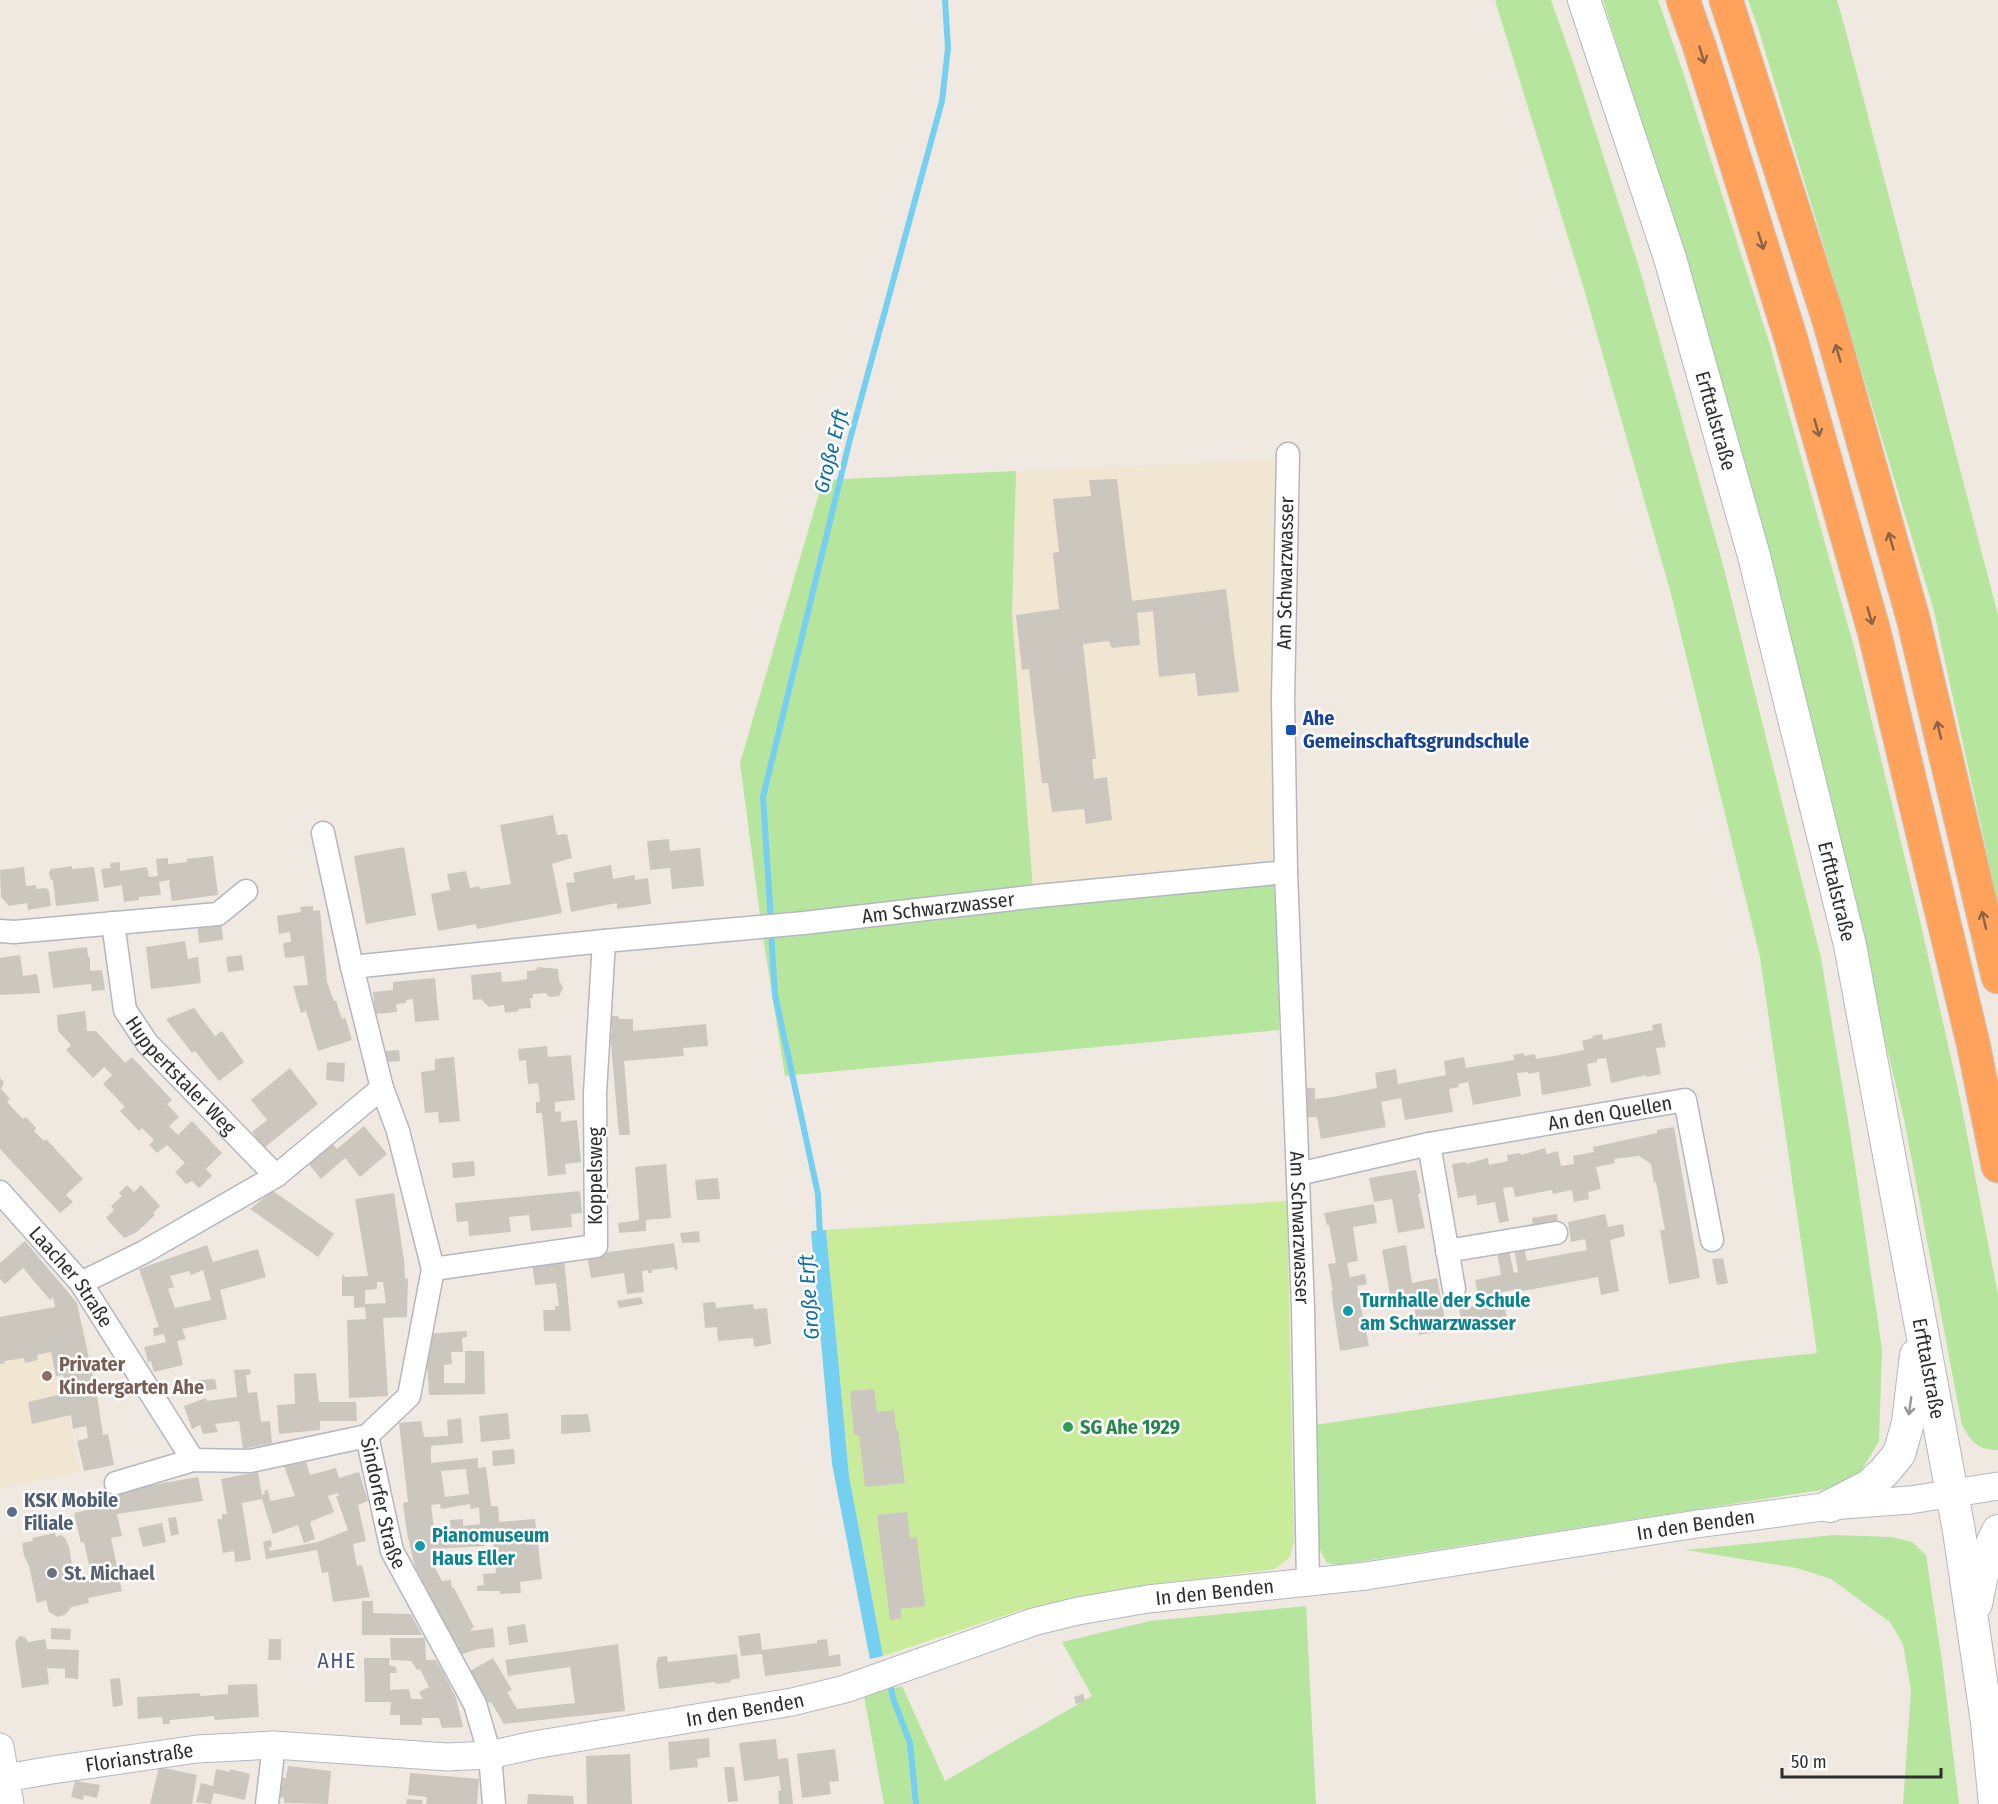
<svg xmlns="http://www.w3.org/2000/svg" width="1998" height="1804" viewBox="0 0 1998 1804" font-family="'Fira Sans Condensed',sans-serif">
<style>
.education{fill:#f0e6d1}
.green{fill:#b6e59e}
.pitch{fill:#c9ec9a}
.water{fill:#75cff0}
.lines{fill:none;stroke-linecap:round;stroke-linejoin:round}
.stream{stroke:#75cff0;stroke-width:6}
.building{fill:#cbc7bf;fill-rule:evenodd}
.minor-casing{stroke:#b4b7c1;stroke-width:25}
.tertiary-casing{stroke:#b4b7c1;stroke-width:29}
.secondary-casing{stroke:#b4b7c1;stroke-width:34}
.motorway-casing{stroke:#c9c9c9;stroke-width:35}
.minor{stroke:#fff;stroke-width:22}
.tertiary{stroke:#fff;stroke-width:27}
.secondary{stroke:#fff;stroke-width:32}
.motorway{stroke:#ffa35c;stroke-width:33}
.oneway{stroke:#8c6343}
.oneway2{stroke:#969696}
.transit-dot{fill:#1a4fb4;stroke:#fff;stroke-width:2}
.culture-dot{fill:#0f9aa8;stroke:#fff;stroke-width:2}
.education-dot{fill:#8d6e63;stroke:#fff;stroke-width:2}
.leisure-dot{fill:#2e9e5b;stroke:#fff;stroke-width:2}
.service-dot{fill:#5c6f8a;stroke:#fff;stroke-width:2}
.worship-dot{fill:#6b7280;stroke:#fff;stroke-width:2}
.labels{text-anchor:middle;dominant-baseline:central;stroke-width:5;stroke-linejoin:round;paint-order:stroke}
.street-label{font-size:20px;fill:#2e2e2e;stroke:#fff}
.transit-label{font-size:20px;font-weight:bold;fill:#164399;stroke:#fff;text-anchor:start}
.culture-label{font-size:20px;font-weight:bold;fill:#0d838f;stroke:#fff;text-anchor:start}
.education-label{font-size:20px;font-weight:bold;fill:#785e54;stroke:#fff;text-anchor:start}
.leisure-label{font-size:20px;font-weight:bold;fill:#27864d;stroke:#fff;text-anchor:start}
.service-label{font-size:20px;font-weight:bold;fill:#4e5e75;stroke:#fff;text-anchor:start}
.worship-label{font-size:20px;font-weight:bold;fill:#5b616d;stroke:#fff;text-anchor:start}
.water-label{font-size:21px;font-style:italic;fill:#0d6fa3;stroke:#fff}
.quarter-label{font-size:22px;letter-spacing:1.5px;fill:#4d5680;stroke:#fff}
</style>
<rect width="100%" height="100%" fill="#efe9e1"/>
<path class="education" d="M1281 459 1277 866 1033 889 1012 614 1016 471Z
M85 1324 101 1411 69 1417 80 1472 0 1488V1340Z"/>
<path class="green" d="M1495 0H1551L1575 68 1639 267 1723 565 1821 958 1850 1132 1882 1349 1879 1441 1860 1473 1834 1488 1338 1565 1327 1563 1314 1538 1315 1425 1742 1361 1817 1353 1760 957 1670 590 1584 289Z
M1603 0H1658L1683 72 1769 342 1855 651 1921 925 1960 1098 1998 1295V1450C1978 1450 1971 1442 1962 1425L1904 1119 1767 550 1684 258Z
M1748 0H1837L1845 28 1998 615V904L1934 611 1758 28Z
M1016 471 1012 614 1033 889 760 915 740 763 823 480Z
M1280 877 1279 1030 785 1076 763 937Z
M1834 1535 1892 1537 1912 1542 1926 1555 1942 1661 1959 1804H1903L1911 1690 1903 1644 1890 1622 1831 1579 1797 1568 1686 1550Z
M1306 1606 1316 1804H884L864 1696 902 1686 945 1781 1092 1696 1062 1642 1150 1621Z"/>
<path class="pitch" d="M1287 1201 1294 1541 1290 1557 1275 1569 1140 1586 1021 1610 883 1656 849 1476 826 1230Z"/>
<path class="water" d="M826 1230 849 1476 883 1656 870 1659 832 1464 811 1231Z"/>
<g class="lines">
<path class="stream" d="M771 921 763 797 849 443 942 101 948 48 945 0
M771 931 775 995 818 1194 820 1237
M891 1689 894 1701 910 1743 916 1804"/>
</g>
<path class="building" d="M1117 479 1132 601 1226 589 1239 692 1198 696 1195 673 1159 677 1153 611 1137 613 1140 645 1112 648 1109 641 1083 644 1096 759H1092L1094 779 1107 777 1112 820 1086 824 1084 809 1052 812 1048 783H1042L1029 669 1022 670 1016 615 1059 609 1053 553 1059 552 1053 499 1091 496 1089 480Z
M553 815 557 835 567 834 572 858 552 864 562 913 477 929 476 924 438 931 431 894 450 890 447 874 466 871 470 888 479 886 480 889 511 884 500 825Z
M669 839 670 851 700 848 704 886 672 889 670 868 650 870 647 841Z
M404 847 416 915 366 924 354 856Z
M213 856 218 895 172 901 169 883 170 880 159 882 161 895 139 897V900L124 902 122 885 104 888 101 869 111 868 110 863 120 862V871L147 867 149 877 158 876 156 859 168 858V864L187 862 186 859Z
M611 865 613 879 635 875V880L648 878 651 904 617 909V903L571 912 566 883 575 882 573 873Z
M72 866V869L94 867 99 901 56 906 53 881 50 878 49 872 51 869Z
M24 867 26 886 36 885V889L46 888 49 891 51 906 28 910 27 903 9 906 1 897 0 870Z
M313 906V911L320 910 327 982 334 1001H336L342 1019 345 1017 352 1040 318 1051 306 1011 301 1013 293 986 308 985 304 956 285 958 283 943 291 942 290 932 279 934 277 916 301 912 300 907Z
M221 918 223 940 199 943 197 921Z
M185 941 188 959 198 957 201 983 151 989 146 947Z
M87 947 88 956 90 958V971L102 970 105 990 92 991 91 984 53 988 48 952Z
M20 955 23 976 37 974 40 993 0 995V958Z
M242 955 244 970 228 972 226 957Z
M538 967 558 969 559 980 563 988 559 996 550 997 545 993 533 994V998H530L531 1008 518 1009 519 1011 505 1013 504 1005 489 1007 481 999 473 1000 471 975 501 972 502 982 516 981 527 979V971L536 970Z
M435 978 439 1020 415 1022 413 999 406 1000V1003L396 1004 397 1012 375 1014 373 992 393 990V982Z
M194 1008 215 1036 222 1031 244 1062 219 1081 195 1051 192 1053 166 1019Z
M85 1011 87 1031H96L125 1063 132 1057 172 1100 167 1104 179 1117 169 1126 178 1135 192 1121 222 1153 206 1169 212 1176 199 1188 192 1181 186 1184 175 1172 185 1163 167 1145 157 1153 149 1145 154 1140 142 1128 139 1131 120 1111 125 1107 103 1084 112 1075 104 1067 93 1078 66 1050 71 1045 58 1031 57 1015Z
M610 1016H618L619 1019H633V1031L706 1024 708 1046 683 1048 684 1056 624 1061 630 1135H619L610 1033H612Z
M1661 1023 1666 1047 1656 1048 1661 1074 1646 1077V1075L1611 1083 1606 1058 1597 1059V1062L1587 1064 1591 1086 1542 1095 1539 1072 1528 1074V1072L1517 1073 1521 1096 1473 1105 1468 1082 1458 1084 1459 1087 1449 1089 1453 1112 1405 1120 1401 1098 1381 1102 1386 1127 1321 1139 1317 1117H1304V1088H1315V1099L1333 1097 1377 1088 1375 1073 1396 1069 1398 1084 1446 1075 1444 1061 1464 1057 1466 1068 1514 1060 1513 1055 1524 1053V1056L1535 1054 1536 1059 1560 1055 1584 1050 1582 1041 1593 1038 1592 1036 1602 1034 1603 1040 1653 1030 1652 1025Z
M547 1046 548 1057 571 1055 575 1100 555 1102V1112L561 1111V1122L577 1120 581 1162 565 1164 566 1174 548 1176 542 1113H536V1102H540L538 1083 528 1084 526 1060 519 1061 518 1049Z
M399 1050 400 1061 388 1062 385 1051Z
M454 1057 460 1121 439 1123 438 1112 425 1113 421 1072 435 1070V1059Z
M327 1062 345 1063 344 1082 326 1080Z
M290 1068 318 1104 264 1148 252 1132 267 1120 251 1100Z
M0 1078 4 1082 1 1089 10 1099 7 1102 23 1119 26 1117 36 1128 34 1131 44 1141 46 1139 83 1179 66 1195 73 1202 60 1213 0 1149Z
M364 1126 387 1154 360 1177 345 1158 321 1179 308 1163 332 1143 337 1149Z
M1674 1127 1700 1278 1669 1284 1660 1230H1665L1656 1182 1654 1183 1651 1164 1639 1156 1614 1159 1615 1163 1596 1167 1601 1189 1588 1192 1589 1199 1574 1202 1572 1190 1553 1194 1552 1190 1515 1197 1513 1187 1503 1188 1509 1221 1499 1223 1495 1202 1477 1205 1476 1195 1458 1198 1452 1164 1466 1162V1164L1488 1158 1489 1165 1499 1163 1508 1161 1507 1155 1520 1153 1521 1155 1545 1148 1547 1154 1558 1151 1561 1166 1574 1164 1573 1156 1594 1152 1593 1147 1657 1133V1130Z
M474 1161 475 1176 453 1178 452 1163Z
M666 1164 671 1218 646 1220V1231L619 1233 618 1223 639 1220 635 1167Z
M1416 1170 1421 1193 1418 1194 1425 1228 1398 1233 1392 1199 1374 1202 1369 1178Z
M718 1178 720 1199 697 1200 695 1180Z
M127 1185 134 1192 141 1185 160 1206 153 1213 155 1215 137 1232 124 1238 106 1218 114 1210 111 1206 122 1196 119 1193Z
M273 1191 334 1234 318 1257 250 1209Z
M580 1191 582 1213 571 1214 572 1227 531 1231 529 1215 509 1217 511 1232 469 1236 468 1221 457 1222 455 1203Z
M394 1193 404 1260 405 1278 408 1279 407 1317 383 1318 388 1396 349 1398 347 1320 366 1319 365 1307 354 1308V1296H342V1274L345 1277 368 1276 355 1199ZM377 1282H383L386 1303 365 1304V1290L377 1289Z
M1374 1204 1377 1223 1353 1227 1358 1261 1347 1263 1350 1277 1365 1274 1367 1284 1357 1286 1369 1346 1340 1351 1331 1291H1333L1328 1264 1336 1263 1329 1225H1327L1324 1213Z
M1557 1214 1558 1223 1533 1228 1532 1218Z
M1605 1214 1608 1227 1623 1224 1625 1236 1610 1240 1619 1291 1601 1295 1598 1277 1522 1291 1521 1289 1502 1292 1507 1319 1463 1328 1459 1309 1480 1305 1475 1280 1501 1275 1497 1253 1509 1251 1514 1273 1518 1272 1514 1248 1524 1246 1527 1261 1587 1250 1585 1239 1571 1242 1568 1222Z
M699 1231 700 1242 682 1243 680 1233Z
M25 1241 77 1303 97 1396 103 1435 108 1434 114 1465 84 1471 77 1441 88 1438 86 1426 73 1429 71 1415 32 1424 28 1402 67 1393 63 1375 56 1376 51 1352 37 1355 38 1360 25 1363 24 1358 4 1361 5 1363 0 1364V1317L55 1307 53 1297 50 1300 23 1268 5 1284 0 1279V1263Z
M674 1243 678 1269 675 1270 674 1267 652 1270V1273H648V1270L642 1271 644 1292 627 1294 624 1273 591 1278 587 1255Z
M207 1245 213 1262 258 1249 266 1277 220 1290 227 1319 182 1329 186 1339 177 1341 183 1365 154 1372 151 1361 148 1362 144 1347 166 1342 164 1334 154 1336 153 1328 159 1327 139 1269ZM203 1270 211 1300 175 1308 168 1289 174 1287 170 1276 189 1271 191 1275Z
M1406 1245 1412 1283 1437 1278 1447 1330 1419 1335 1413 1301 1392 1305 1382 1250Z
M564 1258 571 1331H544L543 1310H555V1306H559L556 1283 535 1285 532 1263Z
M1723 1258 1728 1283 1717 1285 1712 1259Z
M641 1297 643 1304 619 1308 617 1301Z
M715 1302 716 1308 753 1304 754 1309 767 1308 771 1344 754 1347 753 1338 718 1341 717 1327 705 1328 703 1303Z
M467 1331V1337L462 1338 463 1352H451L452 1364 444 1365V1383H465V1351H484L485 1394 429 1395 425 1334Z
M250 1369 251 1374 246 1375 248 1393 257 1392 261 1422 270 1421 272 1443 243 1449 239 1421 215 1424 218 1432 203 1434 200 1425 192 1429 184 1406 206 1398 207 1401 237 1397 234 1370Z
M316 1373 319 1402H356L357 1421H320V1430L279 1434 277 1405 295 1404 294 1374Z
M215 1379 217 1389 204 1391 191 1396 188 1385 200 1380Z
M874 1389 877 1412 894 1410 896 1430 898 1429 905 1483 865 1487 859 1435H854L850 1391Z
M508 1413 510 1439 481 1442 479 1416Z
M588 1414 591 1432 561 1434V1415Z
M461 1418 463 1443 431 1446V1463L478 1458V1468L486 1467 491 1506H498L499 1522 535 1519 542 1579 520 1582 521 1593 500 1594V1591H477V1586L484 1585 483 1574 496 1573 493 1543 485 1544 484 1546 436 1549 439 1563 433 1564 442 1581 451 1580 452 1588H454L474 1627 471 1629V1631L493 1628 495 1647 478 1649 460 1655 415 1567 407 1533 403 1503 408 1502 399 1423 421 1421 424 1437 448 1436 447 1420ZM466 1469 469 1494 445 1497 441 1471ZM440 1504 441 1509 470 1504 471 1509 479 1507 480 1524 463 1526V1519L450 1520 451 1527 434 1528 431 1505Z
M514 1449 515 1464 493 1466 492 1451Z
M306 1462 310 1475 336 1468 339 1478 359 1472 368 1501 358 1505 366 1541 353 1544 357 1566 362 1565 370 1597 333 1602 328 1572 322 1573 317 1550 266 1559 263 1542 271 1540 272 1547H269L270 1551 318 1542 348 1530 336 1496H339L338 1493 328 1496 334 1512 310 1522 315 1539 304 1543 298 1525 273 1534 262 1499 242 1503 251 1560 235 1562 234 1551 223 1553 217 1519H222V1514H227L221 1479 258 1472 262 1495 265 1494 264 1491 268 1490 270 1501 295 1496 284 1466Z
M198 1477 203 1501 117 1514 122 1536 111 1538 122 1591 88 1598 89 1603 71 1607 66 1614 58 1617 49 1612 46 1600 37 1603 29 1566 24 1556 22 1543 33 1541 32 1538 55 1533 56 1537 61 1535 65 1538 69 1547 75 1582 92 1579 84 1542 81 1543 74 1513 115 1504 112 1492Z
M907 1512 910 1538H917L925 1606 900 1609 902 1618 890 1620 877 1515Z
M176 1517 179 1534 171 1536 168 1518Z
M162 1523 166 1542 143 1547 138 1528Z
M362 1601H373V1613L411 1614 422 1635H362Z
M525 1624 528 1642 509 1645 507 1627Z
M51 1628 71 1629 70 1640 51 1639Z
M760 1633 762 1650 817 1643V1640L827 1639 829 1656 840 1654 841 1666 765 1676 762 1654 741 1656 738 1636Z
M19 1636 25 1637 28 1642 45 1639 47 1649 79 1650 78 1679 65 1678V1669L47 1668 49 1684 22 1688 15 1643Z
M390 1638H425L426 1660H436L443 1672 456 1698 463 1727 442 1728 439 1718H422V1725H400V1715H390L391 1702H365L364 1658H390L389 1665 396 1667 397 1673H390V1690L409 1689 411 1699H423L419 1692 429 1687 420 1669 417 1670 411 1661 391 1660Z
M269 1639H281V1660H268Z
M618 1644 625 1711 504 1724 491 1702 488 1703 470 1671 493 1658 512 1690 507 1692 517 1709 575 1703 570 1667 508 1676 505 1660Z
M737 1654 740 1678 730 1680 731 1682 716 1684 715 1682 659 1689 656 1665 658 1657 667 1656 668 1662Z
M120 1678 123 1705 113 1707 110 1679Z
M257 1684 259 1717 215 1720 214 1716 170 1720V1724H163L162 1717 138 1719 137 1697 200 1693V1696L228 1694V1685Z
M1083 1694 1085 1701 1076 1704 1074 1697Z
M709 1738 710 1757 697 1759 698 1767 670 1770 668 1742Z
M776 1739 778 1759 788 1758 793 1804H779L778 1791 781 1790 779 1776 744 1781 739 1743Z
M835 1749 839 1781 829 1782 831 1794 802 1798 797 1754Z
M630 1754 632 1804H587L586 1756Z
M288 1766 331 1771 328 1804 284 1803V1798L275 1796 277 1776 286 1778Z
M159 1767 197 1775 192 1804H150Z
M724 1767H734L738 1801 728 1802Z
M216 1769 230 1772V1769L250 1774 245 1800 214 1793 211 1804 196 1802 201 1783 213 1786Z
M410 1773 479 1779 477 1804H426L427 1797 408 1795Z
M75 1781 100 1785 97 1798 84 1795 83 1800 71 1797Z
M528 1794 573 1796 574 1804H527Z
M407 1799 423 1800 422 1804H406Z"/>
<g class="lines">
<defs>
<g id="minor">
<path id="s1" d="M1288 454 1283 699 1286 872 1303 1308 1308 1583"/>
<path d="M323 833 352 967 604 941"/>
<path id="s2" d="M113 923 125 1010 147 1043 276 1176"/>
<path d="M0 931 14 932 218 914 246 891"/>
<path d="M352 967 382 1088"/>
<path d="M1429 1144 1454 1289"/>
<path id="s3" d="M1298 1174 1429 1144 1685 1100 1712 1240"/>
<path id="s4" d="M0 1192 81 1283 193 1460"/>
<path d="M1447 1251 1556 1233"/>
<path d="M81 1283 144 1252 276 1176 382 1088 398 1131 433 1269"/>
<path id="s5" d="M367 1436 409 1396 433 1269 596 1246 595 1093 604 941 804 923 1038 896 1286 872"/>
<path id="s6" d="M116 1483 193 1460 250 1461 367 1436 392 1551 475 1704 490 1755 494 1804"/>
<path d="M267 1804 274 1745"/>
</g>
<g id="tertiary">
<path d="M0 1747 10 1804"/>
<path id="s7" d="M0 1779 52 1770 197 1749 274 1745 447 1757 490 1755 534 1745 792 1702 845 1689 1033 1622 1078 1611 1148 1599 1366 1576 1697 1524 1830 1506 1910 1500 1998 1486"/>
</g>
<g id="secondary">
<path id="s8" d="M1584 0 1670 258 1754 556 1850 945 1959 1531 1987 1722 1995 1804"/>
<path d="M1830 1506 1869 1486 1884 1472 1899 1454 1908 1423 1916 1355"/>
<path d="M1976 1604C1981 1578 1986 1554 1998 1531"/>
</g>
<path id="motorway" d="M1683 0 1699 45 1791 339 1874 631 1973 1043 1998 1166
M1726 0 1829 321 1913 618 1998 977"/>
</defs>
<use href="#minor" class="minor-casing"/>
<use href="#tertiary" class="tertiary-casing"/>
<use href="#secondary" class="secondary-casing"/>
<use href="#motorway" class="motorway-casing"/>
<use href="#minor" class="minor"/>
<use href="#tertiary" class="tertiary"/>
<use href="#secondary" class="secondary"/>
<use href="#motorway" class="motorway"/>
</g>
<defs><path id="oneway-shaft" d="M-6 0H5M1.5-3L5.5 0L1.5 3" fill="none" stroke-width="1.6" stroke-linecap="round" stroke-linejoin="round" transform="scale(1.5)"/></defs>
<g class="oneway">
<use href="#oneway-shaft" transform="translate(1702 55) rotate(73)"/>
<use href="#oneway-shaft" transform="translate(1761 241) rotate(73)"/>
<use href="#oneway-shaft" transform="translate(1838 353) rotate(-106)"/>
<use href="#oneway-shaft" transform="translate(1817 428) rotate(74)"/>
<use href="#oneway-shaft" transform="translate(1891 541) rotate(-106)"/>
<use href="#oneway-shaft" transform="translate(1870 616) rotate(74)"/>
<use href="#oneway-shaft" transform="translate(1939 730) rotate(-103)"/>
<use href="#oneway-shaft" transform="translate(1984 920) rotate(-103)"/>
</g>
<use class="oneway2" href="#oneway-shaft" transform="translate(1910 1406) rotate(98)"/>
<rect class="transit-dot" x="1285" y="724" width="12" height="12" rx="3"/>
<g class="culture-dot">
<circle cx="1348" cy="1311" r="6"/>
<circle cx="420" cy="1546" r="6"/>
</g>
<circle class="education-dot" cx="47" cy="1376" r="6"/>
<circle class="leisure-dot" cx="1068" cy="1427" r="6"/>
<circle class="service-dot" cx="12" cy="1512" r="6"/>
<circle class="worship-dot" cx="52" cy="1573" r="6"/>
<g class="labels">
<g class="street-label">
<text stroke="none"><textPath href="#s8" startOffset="441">Erfttalstraße</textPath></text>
<text transform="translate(1285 573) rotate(-89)">Am Schwarzwasser</text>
<text stroke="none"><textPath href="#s8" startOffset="927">Erfttalstraße</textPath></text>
<text stroke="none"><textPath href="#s5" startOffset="993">Am Schwarzwasser</textPath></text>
<text stroke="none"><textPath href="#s2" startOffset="174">Huppertstaler Weg</textPath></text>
<text stroke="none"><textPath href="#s3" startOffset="318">An den Quellen</textPath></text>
<text transform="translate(595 1176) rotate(-90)">Koppelsweg</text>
<text stroke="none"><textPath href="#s1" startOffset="774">Am Schwarzwasser</textPath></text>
<text stroke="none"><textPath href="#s4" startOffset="111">Laacher Straße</textPath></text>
<text stroke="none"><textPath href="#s8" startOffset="1413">Erfttalstraße</textPath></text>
<text stroke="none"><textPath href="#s6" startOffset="326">Sindorfer Straße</textPath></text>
<text stroke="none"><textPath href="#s7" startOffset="1724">In den Benden</textPath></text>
<text stroke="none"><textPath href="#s7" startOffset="1238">In den Benden</textPath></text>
<text stroke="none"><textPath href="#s7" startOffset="752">In den Benden</textPath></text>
<text stroke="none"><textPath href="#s7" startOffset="141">Florianstraße</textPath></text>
</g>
<g class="transit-label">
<text x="1303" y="718">Ahe<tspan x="1303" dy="23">Gemeinschaftsgrundschule</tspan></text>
</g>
<g class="culture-label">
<text x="1360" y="1300">Turnhalle der Schule<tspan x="1360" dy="23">am Schwarzwasser</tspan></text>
<text x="432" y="1535">Pianomuseum<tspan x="432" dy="23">Haus Eller</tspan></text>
</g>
<g class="education-label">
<text x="59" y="1364">Privater<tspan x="59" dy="23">Kindergarten Ahe</tspan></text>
</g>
<g class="leisure-label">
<text x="1080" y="1427">SG Ahe 1929</text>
</g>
<g class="service-label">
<text x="24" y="1500">KSK Mobile<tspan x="24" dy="23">Filiale</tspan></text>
</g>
<g class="worship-label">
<text x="64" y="1573">St. Michael</text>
</g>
<g class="water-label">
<text transform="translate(831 451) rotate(-76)">Große Erft</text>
<text transform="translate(809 1297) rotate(-94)">Große Erft</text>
</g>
<g class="quarter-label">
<text x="337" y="1660">AHE</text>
</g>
</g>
<path d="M1782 1768v9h159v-9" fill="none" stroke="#2e2e2e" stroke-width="3"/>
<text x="1791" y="1768" font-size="18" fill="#2e2e2e" stroke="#ffffff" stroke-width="4.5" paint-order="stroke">50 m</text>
</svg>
